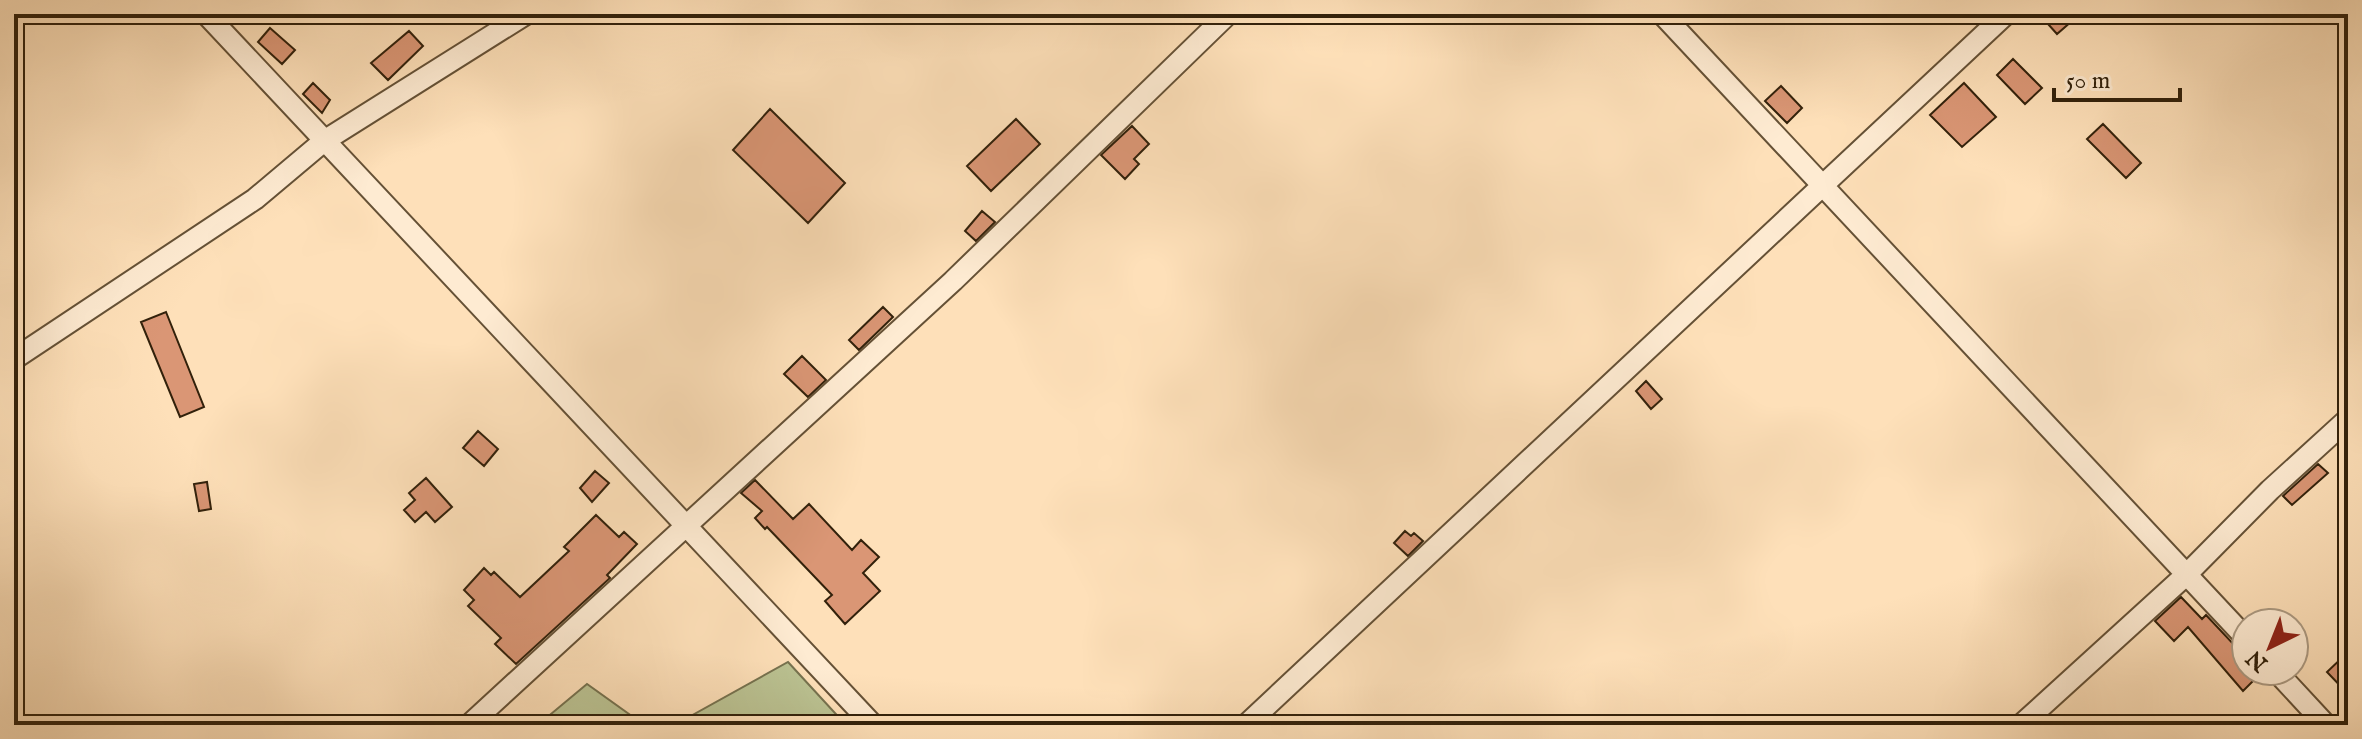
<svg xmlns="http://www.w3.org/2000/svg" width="2362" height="739" viewBox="0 0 2362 739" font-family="'IM FELL English',serif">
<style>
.green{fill:#bbc393;stroke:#76724f;stroke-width:2}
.building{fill:#da9675;stroke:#32210b;stroke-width:2}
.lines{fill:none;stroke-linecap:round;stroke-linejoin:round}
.minor-casing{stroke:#655136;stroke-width:24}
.minor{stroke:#feebd2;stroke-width:20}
</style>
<rect width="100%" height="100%" fill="#fee0b9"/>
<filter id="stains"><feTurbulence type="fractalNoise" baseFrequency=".0025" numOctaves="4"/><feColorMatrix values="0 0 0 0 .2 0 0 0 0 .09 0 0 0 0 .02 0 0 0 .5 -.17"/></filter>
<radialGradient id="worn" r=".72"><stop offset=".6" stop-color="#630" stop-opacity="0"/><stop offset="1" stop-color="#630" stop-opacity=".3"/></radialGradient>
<path class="green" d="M788 662 846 725H499L513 715 545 719 587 684 636 719 678 723Z"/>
<path class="building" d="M2039 14H2080L2057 34Z
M270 28 295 50 282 64 258 42Z
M409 31 423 46 388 80 371 63Z
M2013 59 2042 88 2025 104 1997 75Z
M313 83 330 100 322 113 303 94Z
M1964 83 1996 117 1962 147 1930 115Z
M1781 86 1802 108 1787 123 1765 101Z
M770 109 845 183 808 223 733 150Z
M1016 119 1040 144 991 191 967 166Z
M2103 124 2141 163 2126 178 2087 139Z
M1132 126 1149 144 1134 159 1139 164 1125 179 1101 155Z
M982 211 995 222 976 241 965 231Z
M883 307 893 317 859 350 849 340Z
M166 312 204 407 180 417 141 322Z
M802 356 826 380 808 397 784 374Z
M1646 381 1662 399 1651 409 1636 391Z
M478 431 498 449 484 466 463 448Z
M2318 464 2328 473 2292 505 2283 496Z
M595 471 609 483 592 502 580 488Z
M426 478 452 507 435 522 426 512 415 522 404 510 415 500 409 493Z
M755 480 793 519 809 504 852 550 861 540 879 557 863 573 880 591 845 624 825 601 832 595 767 527 765 529 755 518 762 511 741 493Z
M207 482 211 509 199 511 194 484Z
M596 515 619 537 624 532 637 544 607 575 610 578 516 664 495 644 501 638 468 606 474 600 464 590 484 568 491 575 494 572 520 597 569 551 564 547Z
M1405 531 1411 536 1414 533 1423 541 1408 556 1394 543Z
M2181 597 2202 619 2206 615 2236 647 2246 651V671H2263L2243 691 2188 627 2174 641 2155 621Z
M2348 652V694L2327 672Z"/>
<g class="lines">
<defs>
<path id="minor" d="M206 14 873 725
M1662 14 2246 638
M14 359 255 199 324 141 526 14
M2276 671 2326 725
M469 725 953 281 1228 14
M1246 725 2006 14
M2021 725 2187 574 2270 490 2348 419"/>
</defs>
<use href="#minor" class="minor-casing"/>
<use href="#minor" class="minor"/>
</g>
<rect width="2362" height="739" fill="none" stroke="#fee0b9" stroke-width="48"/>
<rect x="16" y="16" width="2330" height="707" fill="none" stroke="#32210b" stroke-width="4"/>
<rect x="24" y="24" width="2314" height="691" fill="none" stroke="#32210b" stroke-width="2"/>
<g transform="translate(2270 647) rotate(223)"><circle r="38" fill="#feebd2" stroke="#ac9a82" stroke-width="2"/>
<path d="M0-6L14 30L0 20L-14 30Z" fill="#8f2418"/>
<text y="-12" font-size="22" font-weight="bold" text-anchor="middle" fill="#32210b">N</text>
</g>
<path d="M2054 88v12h126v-12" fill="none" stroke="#32210b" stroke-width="4"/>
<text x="2066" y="88" font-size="24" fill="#32210b" stroke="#feebd2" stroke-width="6" paint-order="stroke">50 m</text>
<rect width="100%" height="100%" filter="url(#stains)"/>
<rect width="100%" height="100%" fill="url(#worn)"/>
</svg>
